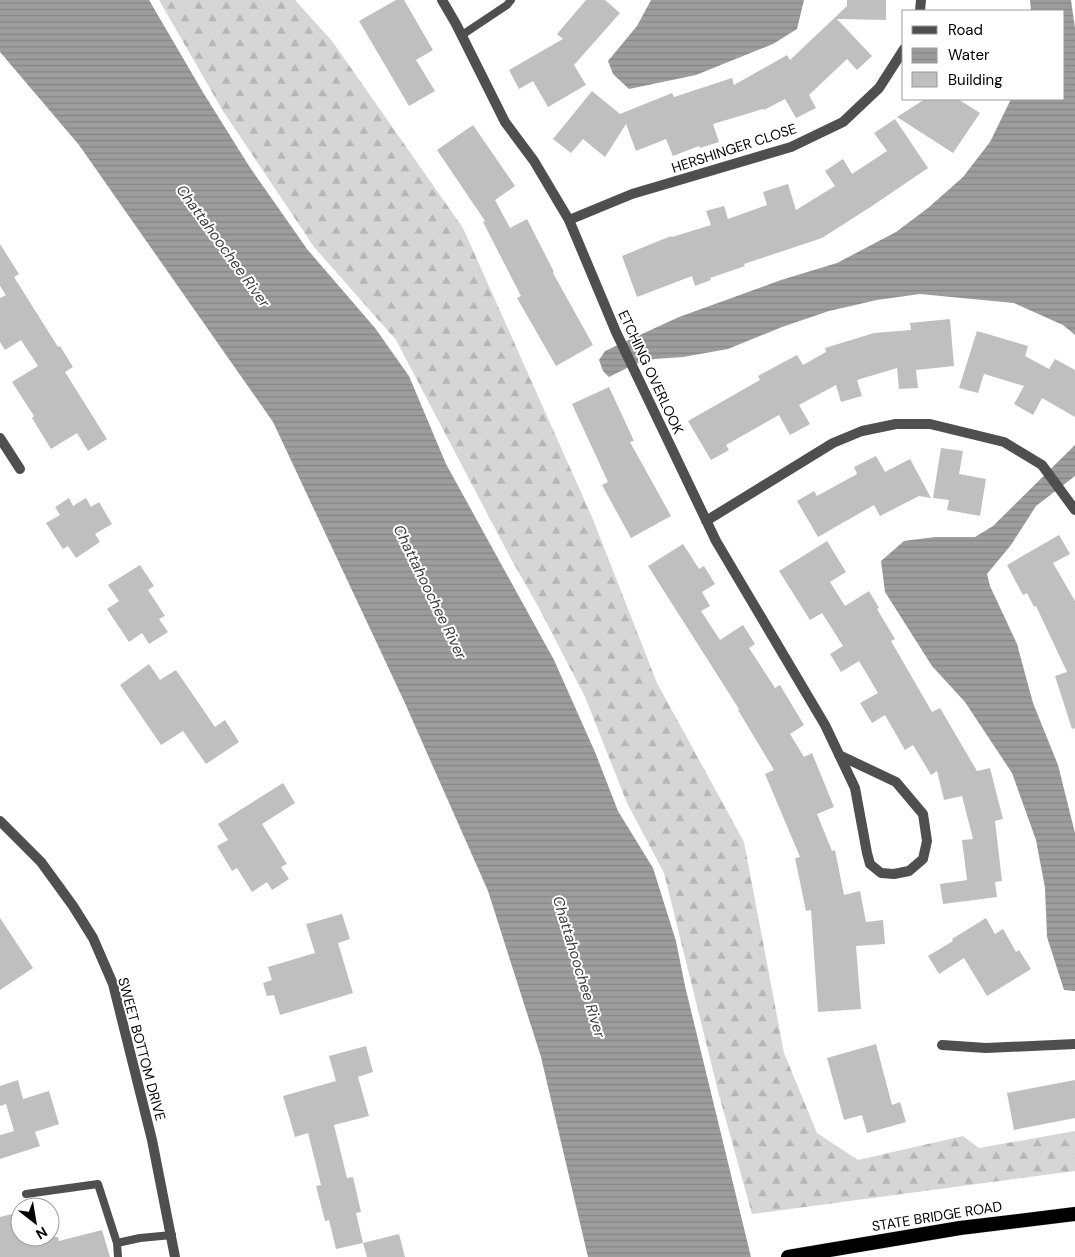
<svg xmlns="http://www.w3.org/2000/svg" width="1075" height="1257" viewBox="0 0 1075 1257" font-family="'DM Sans',sans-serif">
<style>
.forest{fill:url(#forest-firs)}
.water{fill:url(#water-rules)}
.building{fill:#bfbfbf}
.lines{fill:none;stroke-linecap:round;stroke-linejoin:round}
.trunk-casing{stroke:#dbdbdb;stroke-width:15}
.service{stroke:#4f4f4f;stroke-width:8}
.minor{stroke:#4f4f4f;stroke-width:10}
.trunk{stroke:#000;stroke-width:14}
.labels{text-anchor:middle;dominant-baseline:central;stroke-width:4;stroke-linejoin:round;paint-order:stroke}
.street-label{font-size:14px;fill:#000;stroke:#fff}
.water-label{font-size:15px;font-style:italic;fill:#3e3e3e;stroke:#fff}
</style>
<defs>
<pattern id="forest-firs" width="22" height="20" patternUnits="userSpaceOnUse" patternTransform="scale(1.25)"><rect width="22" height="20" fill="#d6d6d6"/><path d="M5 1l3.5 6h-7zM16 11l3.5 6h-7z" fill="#b6b6b6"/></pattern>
<pattern id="water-rules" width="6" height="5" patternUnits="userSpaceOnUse" patternTransform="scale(1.25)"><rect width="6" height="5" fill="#9d9d9d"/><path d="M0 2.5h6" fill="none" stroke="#858585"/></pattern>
</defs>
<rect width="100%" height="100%" fill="#fff"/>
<path class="forest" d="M159 0H295L332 41 463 228 592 517 657 683 744 842 784 1053 817 1133 858 1160 963 1136 979 1148 1075 1131V1171L752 1214 719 1095 664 873 627 803 585 697 539 608 510 557 396 340 314 247 223 111Z"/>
<path class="water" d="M0 0H149L204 94 249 166 307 249 375 328 409 376 446 464 554 660 595 752 618 811 653 868 676 941 685 986 751 1257H588L541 1057 488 891 404 701 273 422 79 145 0 52Z
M651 0H804L797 29 773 44 696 75 629 89 613 74 608 61 637 26Z
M1030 0H1071L1075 28V335L1063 325 1014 303 920 294 877 300 829 311 782 327 728 349 683 357 654 359 635 364 609 377 603 371 599 360 605 351 679 317 781 280 837 263 896 232 928 208 963 177 990 142 1011 99H1064V11H1031Z
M1075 445V476L1036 506 1011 545 987 574 990 586 1017 644 1033 703 1058 765 1075 833V991L1064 990 1047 937 1045 888 1036 840 1012 773 965 702 932 666 885 592 881 561 904 541 935 537H975L993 526Z"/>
<path class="building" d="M396 0H404L433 50 416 60 435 91 409 106 359 21Z
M586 0H605L620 13 574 65 586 85 548 107 533 81 519 89 509 70 563 39 557 34Z
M847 0H886V20L837 19 872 56 857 70 847 59 809 95 816 108 796 118 785 99 764 110 763 109 713 124 719 142 700 148 699 146 673 156 666 139 636 151 626 124 605 157 583 139 571 153 553 139 592 91 620 114 672 93 674 97 732 78 734 85 787 55 790 60 847 6Z
M925 99H958L980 113 953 153 897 117Z
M895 119 928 168 872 206 822 238 744 264 745 266 710 278 711 280 695 286 692 276 637 297 622 256 671 236 672 237 711 225 706 211 724 206 728 219 767 205 763 192 788 184 796 210 835 186 825 171 843 159 852 174 887 151 874 133Z
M473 125 515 186 495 200 510 228 527 219 554 272 553 273 593 345 556 366 517 298 521 296 483 222 485 221 437 150Z
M0 244 19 274 14 277 58 347 60 346 73 367 65 372 107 439 88 451 77 433 51 449 32 418 34 416 12 382 38 366 21 340 5 350 0 342V298L6 295 0 286Z
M950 319 954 366 916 370 918 388 899 389 897 368 857 380 862 396 841 402 836 385 799 405 810 424 790 435 779 415 726 445 729 450 711 460 688 421 760 380 758 376 797 355 803 365 826 352 825 348 874 333 911 330 910 323Z
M977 331 1028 346 1025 356 1049 369 1055 359 1075 370V417L1042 398 1033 415 1014 404 1024 386 984 374 978 393 959 388Z
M609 387 634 441 630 442 671 516 631 538 602 485 608 482 572 404Z
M941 448 963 451 959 474 986 479 980 516 947 510 949 500 933 498Z
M876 456 885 472 910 459 931 498 919 496 880 516 874 505 818 537 797 501 814 491 817 496 857 474 854 467Z
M69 498 73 506 86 498 91 507 99 502 112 524 95 534 100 542 76 558 68 546 63 549 46 523 60 515 55 507Z
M1059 535 1070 554 1053 563 1075 601V728L1072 729 1055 676 1067 672 1036 606 1034 607 1027 593 1023 595 1007 565Z
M827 541 846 572 830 582 845 606 869 591 879 608 877 609 895 639 891 641 932 712 940 708 977 771 990 768 1003 819 995 821 1002 881 995 882 997 897 943 904 940 884 967 880 962 840 973 839 962 796 944 800 937 771 931 775 913 745 905 750 885 715 872 723 860 703 878 693 859 661 841 672 830 654 843 646 822 613 810 620 779 571Z
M683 544 699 569 704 566 715 584 702 592 710 606 701 611 720 640 743 625 755 644 749 648 775 688 780 685 804 725 790 734 804 757 812 753 834 807 817 814 832 851 835 850 844 895 860 891 866 922 883 920 885 944 856 946 861 1009 818 1012 811 910 806 911 795 858 800 857 765 774 774 770 738 710 739 709 648 566Z
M140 565 154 586 148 590 165 616 159 619 168 632 149 644 142 633 129 642 107 609 119 601 108 585Z
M149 664 160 680 176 670 215 727 225 720 239 742 206 764 183 731 161 745 120 685Z
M283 783 295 803 262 824 287 864 281 867 289 879 272 890 267 882 252 892 237 868 232 871 217 846 228 840 218 824Z
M342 914 350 939 338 943 353 993 280 1015 274 995 267 996 263 983 272 980 268 967 315 953 306 924Z
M0 918 33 968 0 990Z
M986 918 995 934 1003 929 1016 952 1019 950 1031 969 987 996 964 958 939 974 928 956 953 941 952 939Z
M876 1044 892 1105 900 1102 906 1122 867 1133 862 1115 844 1120 827 1058Z
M366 1046 373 1072 358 1077 369 1116 334 1125 347 1178 353 1177 361 1212 356 1213 363 1243 336 1249 329 1220 325 1221 316 1186 321 1185 308 1133 295 1137 283 1096 336 1081 329 1056Z
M18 1080 23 1099 49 1091 59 1124 35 1132 40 1146 0 1159V1135L14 1131 6 1104 0 1106V1086Z
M1075 1080V1118L1014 1130 1007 1093Z
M20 1212V1237H58L59 1241 102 1230 110 1257H0V1217Z
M399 1234 405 1257H367L363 1243Z"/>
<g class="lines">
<defs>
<path id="trunk" d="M788 1257 960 1228 1075 1214"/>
</defs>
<use href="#trunk" class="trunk-casing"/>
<path class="service" d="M462 35 507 5 511 0
M26 1194 98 1184 117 1243
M118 1257 117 1243 140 1238 172 1235"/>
<path class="minor" d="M442 0 456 24 505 122 534 161 569 220 616 332 716 541 825 725 855 788 867 853 870 864 881 873 894 874 909 871 923 859 927 841 923 814 896 782 839 755
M920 11 921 0
M569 220 632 194 791 147 843 122 879 88 904 49
M0 438 20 469
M706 521 833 443 862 431 896 424H930L1004 442 1042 465 1075 510
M0 821 41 862 73 906 93 938 113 984 152 1140 175 1257
M942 1045 986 1048 1075 1044"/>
<use href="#trunk" class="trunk"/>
</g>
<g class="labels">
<g class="street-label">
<text transform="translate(734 148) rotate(-18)">HERSHINGER CLOSE</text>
<text transform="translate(651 372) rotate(65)">ETCHING OVERLOOK</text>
<text transform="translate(142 1049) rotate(75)">SWEET BOTTOM DRIVE</text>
<text transform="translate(937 1216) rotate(-9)">STATE BRIDGE ROAD</text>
</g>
<g class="water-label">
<text transform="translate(223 246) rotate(54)">Chattahoochee River</text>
<text transform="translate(430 592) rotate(64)">Chattahoochee River</text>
<text transform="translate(579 967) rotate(73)">Chattahoochee River</text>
</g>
</g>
<rect x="902" y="10" width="162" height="90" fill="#ffffff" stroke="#999999"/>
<rect x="912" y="26" width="25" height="8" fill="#4f4f4f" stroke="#999999"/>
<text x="948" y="35" font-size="15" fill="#000000">Road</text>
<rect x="912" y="48" width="25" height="15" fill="url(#water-rules)" stroke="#999999"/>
<text x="948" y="60" font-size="15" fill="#000000">Water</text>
<rect x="912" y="72" width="25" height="15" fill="#bfbfbf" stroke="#999999"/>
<text x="948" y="85" font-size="15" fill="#000000">Building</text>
<g transform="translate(35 1222) rotate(149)"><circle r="24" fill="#ffffff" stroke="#999999"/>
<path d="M0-4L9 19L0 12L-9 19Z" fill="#000000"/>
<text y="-8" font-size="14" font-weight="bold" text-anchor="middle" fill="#000000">N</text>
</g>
</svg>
